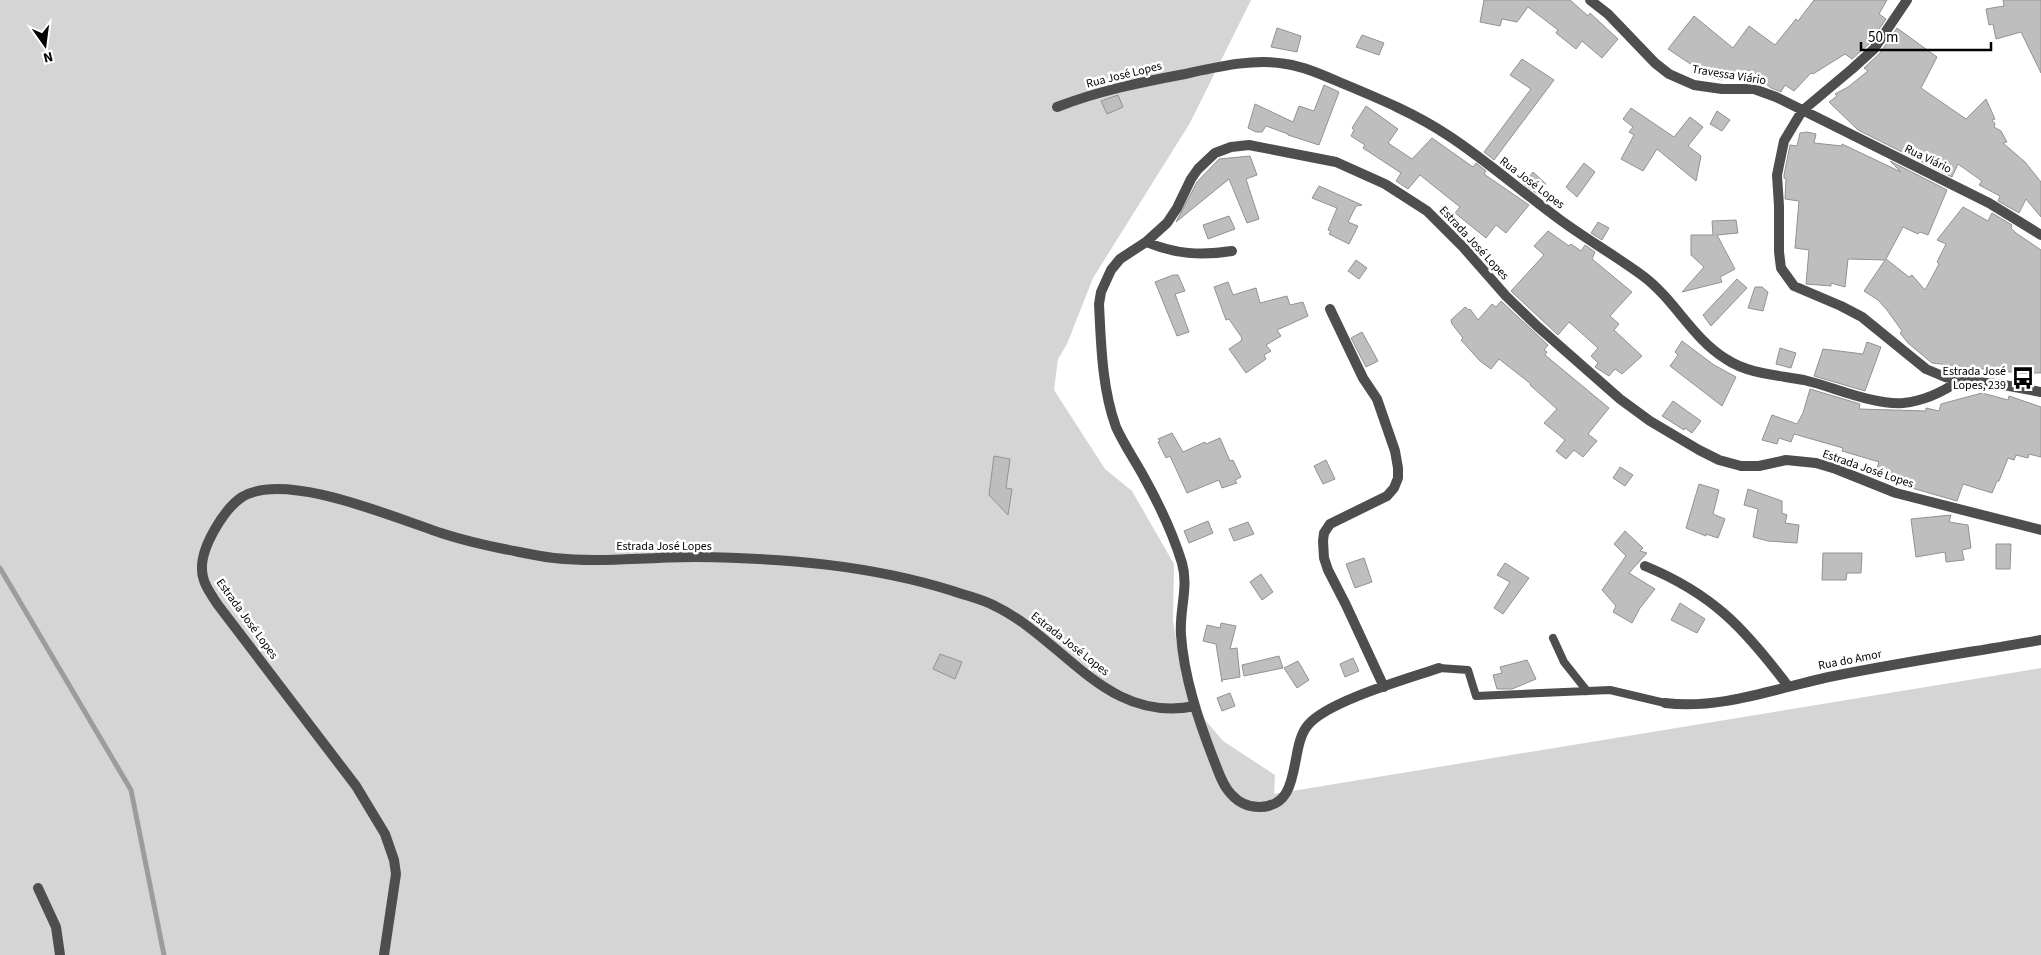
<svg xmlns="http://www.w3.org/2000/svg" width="2041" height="955" viewBox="0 0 2041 955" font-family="'Source Sans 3',sans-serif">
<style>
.green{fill:#d5d5d5}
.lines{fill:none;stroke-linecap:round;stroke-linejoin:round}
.stream{stroke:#9c9c9c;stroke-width:5}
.building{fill:#bebebe;stroke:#929292}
.lane{stroke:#4e4e4e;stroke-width:8}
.street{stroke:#4e4e4e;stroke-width:10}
.labels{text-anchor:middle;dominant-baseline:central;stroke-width:5;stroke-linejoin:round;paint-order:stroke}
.street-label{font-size:12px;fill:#000;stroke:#fff}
.poi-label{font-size:12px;fill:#000;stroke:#fff;text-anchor:end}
</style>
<rect width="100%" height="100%" fill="#fff"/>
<path class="green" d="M0 0H1251L1190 123 1093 278 1067 344 1058 359 1054 390 1105 469 1132 491 1174 564 1173 620 1182 676 1188 700 1223 741 1275 775 1274 794 2041 668V955H0Z"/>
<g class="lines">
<path class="stream" d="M0 568 131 790 164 955"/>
</g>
<path class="building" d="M1484 0H1570L1588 16 1590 13 1618 39 1602 58 1582 41 1576 49 1556 33 1558 30 1528 7 1517 22 1502 19 1500 26 1480 22Z
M1814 0H1887L1879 14 1886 19 1869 44 1852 59 1845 54 1813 74 1811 73 1794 91 1785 85 1781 92 1771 88 1748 70 1741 79 1728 71 1722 80 1699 74 1701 71 1668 49 1694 16 1733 48 1749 26 1775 45 1796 19 1798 21Z
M2003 0H2041V73L2021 32 1996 39 1993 24 1989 25 1986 9 2004 6Z
M1277 28 1301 36 1297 52 1271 47Z
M1897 28 1937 57 1921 88 1966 119 1986 99 1995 119 1992 120 1995 124 1994 127 2001 131 2007 142 2003 143 2025 162 2041 182V217L2026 199 2019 213 1998 201 2000 196 1979 185 1982 181 1958 164 1952 177 1858 130 1829 102 1837 96 1835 94 1848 87 1868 71 1864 68 1880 53Z
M1362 35 1384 43 1379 55 1356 47Z
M1522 59 1554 80 1494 160 1484 152 1531 89 1510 75Z
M1324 85 1339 92 1319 145 1288 135V134L1266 126 1262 132H1256L1248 128 1255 104 1293 122 1299 106 1314 111Z
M1118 95 1123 107 1107 114 1101 101Z
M1366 106 1398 129 1388 143 1412 159 1432 138 1473 167 1476 163 1486 171 1484 174 1529 205 1506 233 1496 225 1486 238 1455 213 1460 207 1420 175 1408 189 1396 181 1401 173 1363 148 1365 145 1351 136 1354 130 1352 128Z
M1631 108 1674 137 1690 117 1703 127 1688 146 1701 156 1696 181 1657 149 1643 171 1621 159 1634 135 1629 132 1633 127 1623 119Z
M1717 111 1730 120 1722 131 1710 124Z
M1807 132 1816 134 1814 143 1842 146V144L1901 172 1890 161 1947 190 1928 235 1920 232 1918 234 1903 227 1886 259 1909 277 1912 275 1925 290 1939 264 1937 262 1946 244 1937 240 1963 207 1988 221 1992 213 2012 225 2011 228 2016 233 2041 250V373H2019L1932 363 1908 343 1900 333 1902 331 1887 310 1878 300 1864 291 1885 260 1848 259 1845 287 1831 283V286L1806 284 1809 250 1795 248 1799 201 1785 199 1786 179 1784 178V175L1790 145 1797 146 1800 133Z
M1250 156 1257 175 1246 179 1259 219 1247 223 1229 179 1176 222 1197 182 1219 159Z
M1584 163 1595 172 1577 197 1566 187Z
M1533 172 1546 184 1537 194 1524 184Z
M1319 186 1362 205 1356 206 1348 222 1358 226 1349 244 1329 234 1331 231 1328 230 1337 208 1312 198Z
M1229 216 1235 229 1208 239 1203 225Z
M1736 220 1738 233 1717 235 1735 269 1720 277 1722 282 1682 292 1704 267 1691 255V235H1713L1712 221Z
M1598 222 1609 228 1602 240 1591 233Z
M1548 231 1569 246 1571 244 1581 251 1585 245 1595 252 1592 259 1632 292 1610 316 1619 324 1614 330 1642 356 1622 374 1615 369 1609 376 1595 367 1598 363 1591 356 1598 348 1569 322 1558 335 1511 291 1544 255 1534 246Z
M1356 260 1367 268 1359 279 1348 271Z
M1173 275H1178L1185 291 1175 294 1189 332 1177 336 1155 282Z
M1737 279 1747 288 1711 326 1703 315Z
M1228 282 1233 295 1256 288 1260 303 1287 296 1290 305 1303 302 1308 316 1277 330 1281 336 1266 345 1271 351 1264 355 1266 359 1246 373 1229 349 1241 341 1242 338 1229 319 1226 320 1214 287Z
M1755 287H1762L1768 292 1763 311 1748 308Z
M1501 301 1548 345 1544 350 1547 352 1545 355 1609 408 1588 434 1597 441 1583 457 1574 450 1566 459 1556 451 1565 440 1544 423 1557 409 1530 385 1531 384 1499 359 1491 369 1480 361 1461 340 1463 338 1452 324 1451 320 1465 307 1469 310 1470 309 1478 320 1492 304 1496 307Z
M1362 332 1378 361 1366 367 1351 338Z
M1682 341 1714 365 1736 377 1722 406 1670 366 1678 355 1675 352Z
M1867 342 1881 347 1865 391 1814 376 1823 349 1863 354Z
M1780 348 1796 353 1791 368 1776 364Z
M1810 389 1860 404 1859 409 1926 411V408L1939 411 1941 404 1982 393 2008 400 2009 396 2041 407V457L2029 454 2028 458 2016 455 2014 460 2008 458 1999 481H1997L1992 493 1963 484 1957 501 1898 484 1875 474 1879 462 1842 451 1843 448 1794 434 1791 442 1779 438 1777 444 1762 440 1772 415 1797 424 1803 413Z
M1673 401 1701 421 1692 433 1685 428 1684 430 1662 416Z
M1172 433 1183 452 1205 442 1206 444 1220 438 1230 461 1233 460 1241 477 1235 480 1237 483 1222 488 1219 480 1187 493 1170 456 1166 458 1158 442 1160 441 1158 439Z
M994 456 1010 459 1006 488 1012 489 1008 515 989 495Z
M1326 460 1335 479 1323 484 1314 466Z
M1620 467 1633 475 1625 486 1613 478Z
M1699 484 1719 490 1713 514 1725 519 1718 538 1706 534V536L1686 528Z
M1748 489 1782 501V513L1787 515 1785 523 1799 525 1797 543 1768 541 1753 537 1758 509 1744 505Z
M1951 515 1949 522 1968 525 1971 548 1962 550 1964 560 1946 562 1945 552 1916 557 1911 519Z
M1208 521 1213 533 1189 543 1184 531Z
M1248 522 1254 534 1234 541 1229 529Z
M1625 531 1643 548 1640 551 1647 553 1629 573 1655 589 1640 608 1632 623 1613 612 1616 606 1602 590 1626 556 1614 544Z
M1996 544H2011L2010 569H1996Z
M1823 553H1862L1861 573H1847L1846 580H1822Z
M1364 558 1372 582 1355 588 1346 564Z
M1505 563 1529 578 1503 614 1494 608 1510 582 1497 575Z
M1261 574 1273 592 1262 600 1250 582Z
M1680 603 1705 619 1697 633 1671 620Z
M1221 623 1236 626 1230 649 1237 648 1240 677 1222 680V682L1216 644 1203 641 1207 625 1220 628Z
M940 654 962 662 955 679 933 669Z
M1279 656 1283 668 1244 676 1242 665Z
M1353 658 1359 671 1345 677 1340 664Z
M1527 660 1536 679 1512 689H1497L1493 675 1502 673 1500 667Z
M1298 661 1309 680 1297 688 1284 668Z
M1230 693 1235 706 1222 711 1217 698Z"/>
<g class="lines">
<path class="lane" d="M1553 638 1564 662 1587 691
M1439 668 1468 670 1476 696 1610 690 1665 703"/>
<path class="street" d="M1590 0 1608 14 1655 63 1669 74 1694 85 1722 89H1754L1776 97 1989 203 2041 235
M1907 0 1874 49 1852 69 1802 111 1784 141 1777 175 1779 206V252L1781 268 1794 286 1841 306 1862 317 1926 369 1945 377 1960 380 2004 385 2041 392
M1057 107C1098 91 1142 82 1185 74 1217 67 1253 58 1286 64 1306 67 1325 76 1344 84 1380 99 1416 114 1449 136 1487 161 1522 192 1559 219 1586 239 1616 256 1643 276 1675 300 1692 338 1726 359 1748 374 1778 375 1804 380 1834 387 1873 405 1903 403 1924 401 1943 392 1960 380
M1146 242C1175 254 1201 256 1232 251
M1330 309 1363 378 1377 399 1395 451 1398 468V478L1394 488 1387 496 1330 524 1324 533 1323 541 1324 558 1328 570 1346 605 1384 687
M1645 566C1713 594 1744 628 1788 686
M1439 668C1407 679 1328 701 1308 725 1288 748 1304 807 1259 807 1248 807 1238 802 1231 794 1222 785 1218 770 1213 758 1198 719 1184 677 1181 635 1179 611 1189 587 1182 563 1173 534 1160 506 1145 479 1136 462 1124 445 1116 427 1102 389 1101 344 1099 304L1101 292 1111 270 1120 259 1146 242 1167 223 1177 208 1191 179 1198 169 1215 153 1231 147 1249 145 1336 162 1385 184 1427 211 1463 247 1506 296 1537 326 1620 399 1650 421 1699 450 1719 460 1741 466H1759L1786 460 1816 463 1836 469 1896 493 2041 530
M1665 703C1722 710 1779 687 1834 676 1903 662 1972 652 2041 640
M38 888 56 927 60 955
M384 955 396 874 394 860 385 834 356 786 218 605C211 594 202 583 202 569 201 547 224 509 242 497 286 470 397 519 444 534 463 540 484 545 504 549 520 552 537 556 554 558 601 563 649 557 696 557 783 558 870 565 953 591 967 596 982 599 995 606 1065 640 1106 724 1195 706"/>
</g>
<defs>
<symbol id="bus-bare" viewBox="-9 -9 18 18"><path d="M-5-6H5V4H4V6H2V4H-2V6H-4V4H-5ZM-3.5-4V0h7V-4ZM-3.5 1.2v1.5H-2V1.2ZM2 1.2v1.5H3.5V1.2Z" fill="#000" stroke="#fff" stroke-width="2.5" paint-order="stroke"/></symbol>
</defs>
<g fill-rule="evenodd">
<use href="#bus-bare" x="2007" y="362" width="32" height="32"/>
</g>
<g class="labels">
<g class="street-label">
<text transform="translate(1124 75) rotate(-14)">Rua José Lopes</text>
<text transform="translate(1729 75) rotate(9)">Travessa Viário</text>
<text transform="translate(1928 159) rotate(26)">Rua Viário</text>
<text transform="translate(1532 183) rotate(37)">Rua José Lopes</text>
<text transform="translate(1474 243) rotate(47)">Estrada José Lopes</text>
<text transform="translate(1868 469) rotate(19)">Estrada José Lopes</text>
<text x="664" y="546">Estrada José Lopes</text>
<text transform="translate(247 619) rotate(54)">Estrada José Lopes</text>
<text transform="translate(1070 644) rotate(38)">Estrada José Lopes</text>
<text transform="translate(1850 660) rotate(-11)">Rua do Amor</text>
</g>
<g class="poi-label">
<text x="2006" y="371">Estrada José<tspan x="2006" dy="14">Lopes, 239</tspan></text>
</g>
</g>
<g transform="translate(45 45) rotate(166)" stroke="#ffffff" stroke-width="4" paint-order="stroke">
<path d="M0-4L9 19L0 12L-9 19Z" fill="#000000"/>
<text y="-8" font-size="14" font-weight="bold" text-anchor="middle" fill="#000000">N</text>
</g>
<path d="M1861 42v8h130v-8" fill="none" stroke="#000000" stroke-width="2.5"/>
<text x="1868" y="42" font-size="15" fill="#000000" stroke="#ffffff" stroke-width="4" paint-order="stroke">50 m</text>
</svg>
